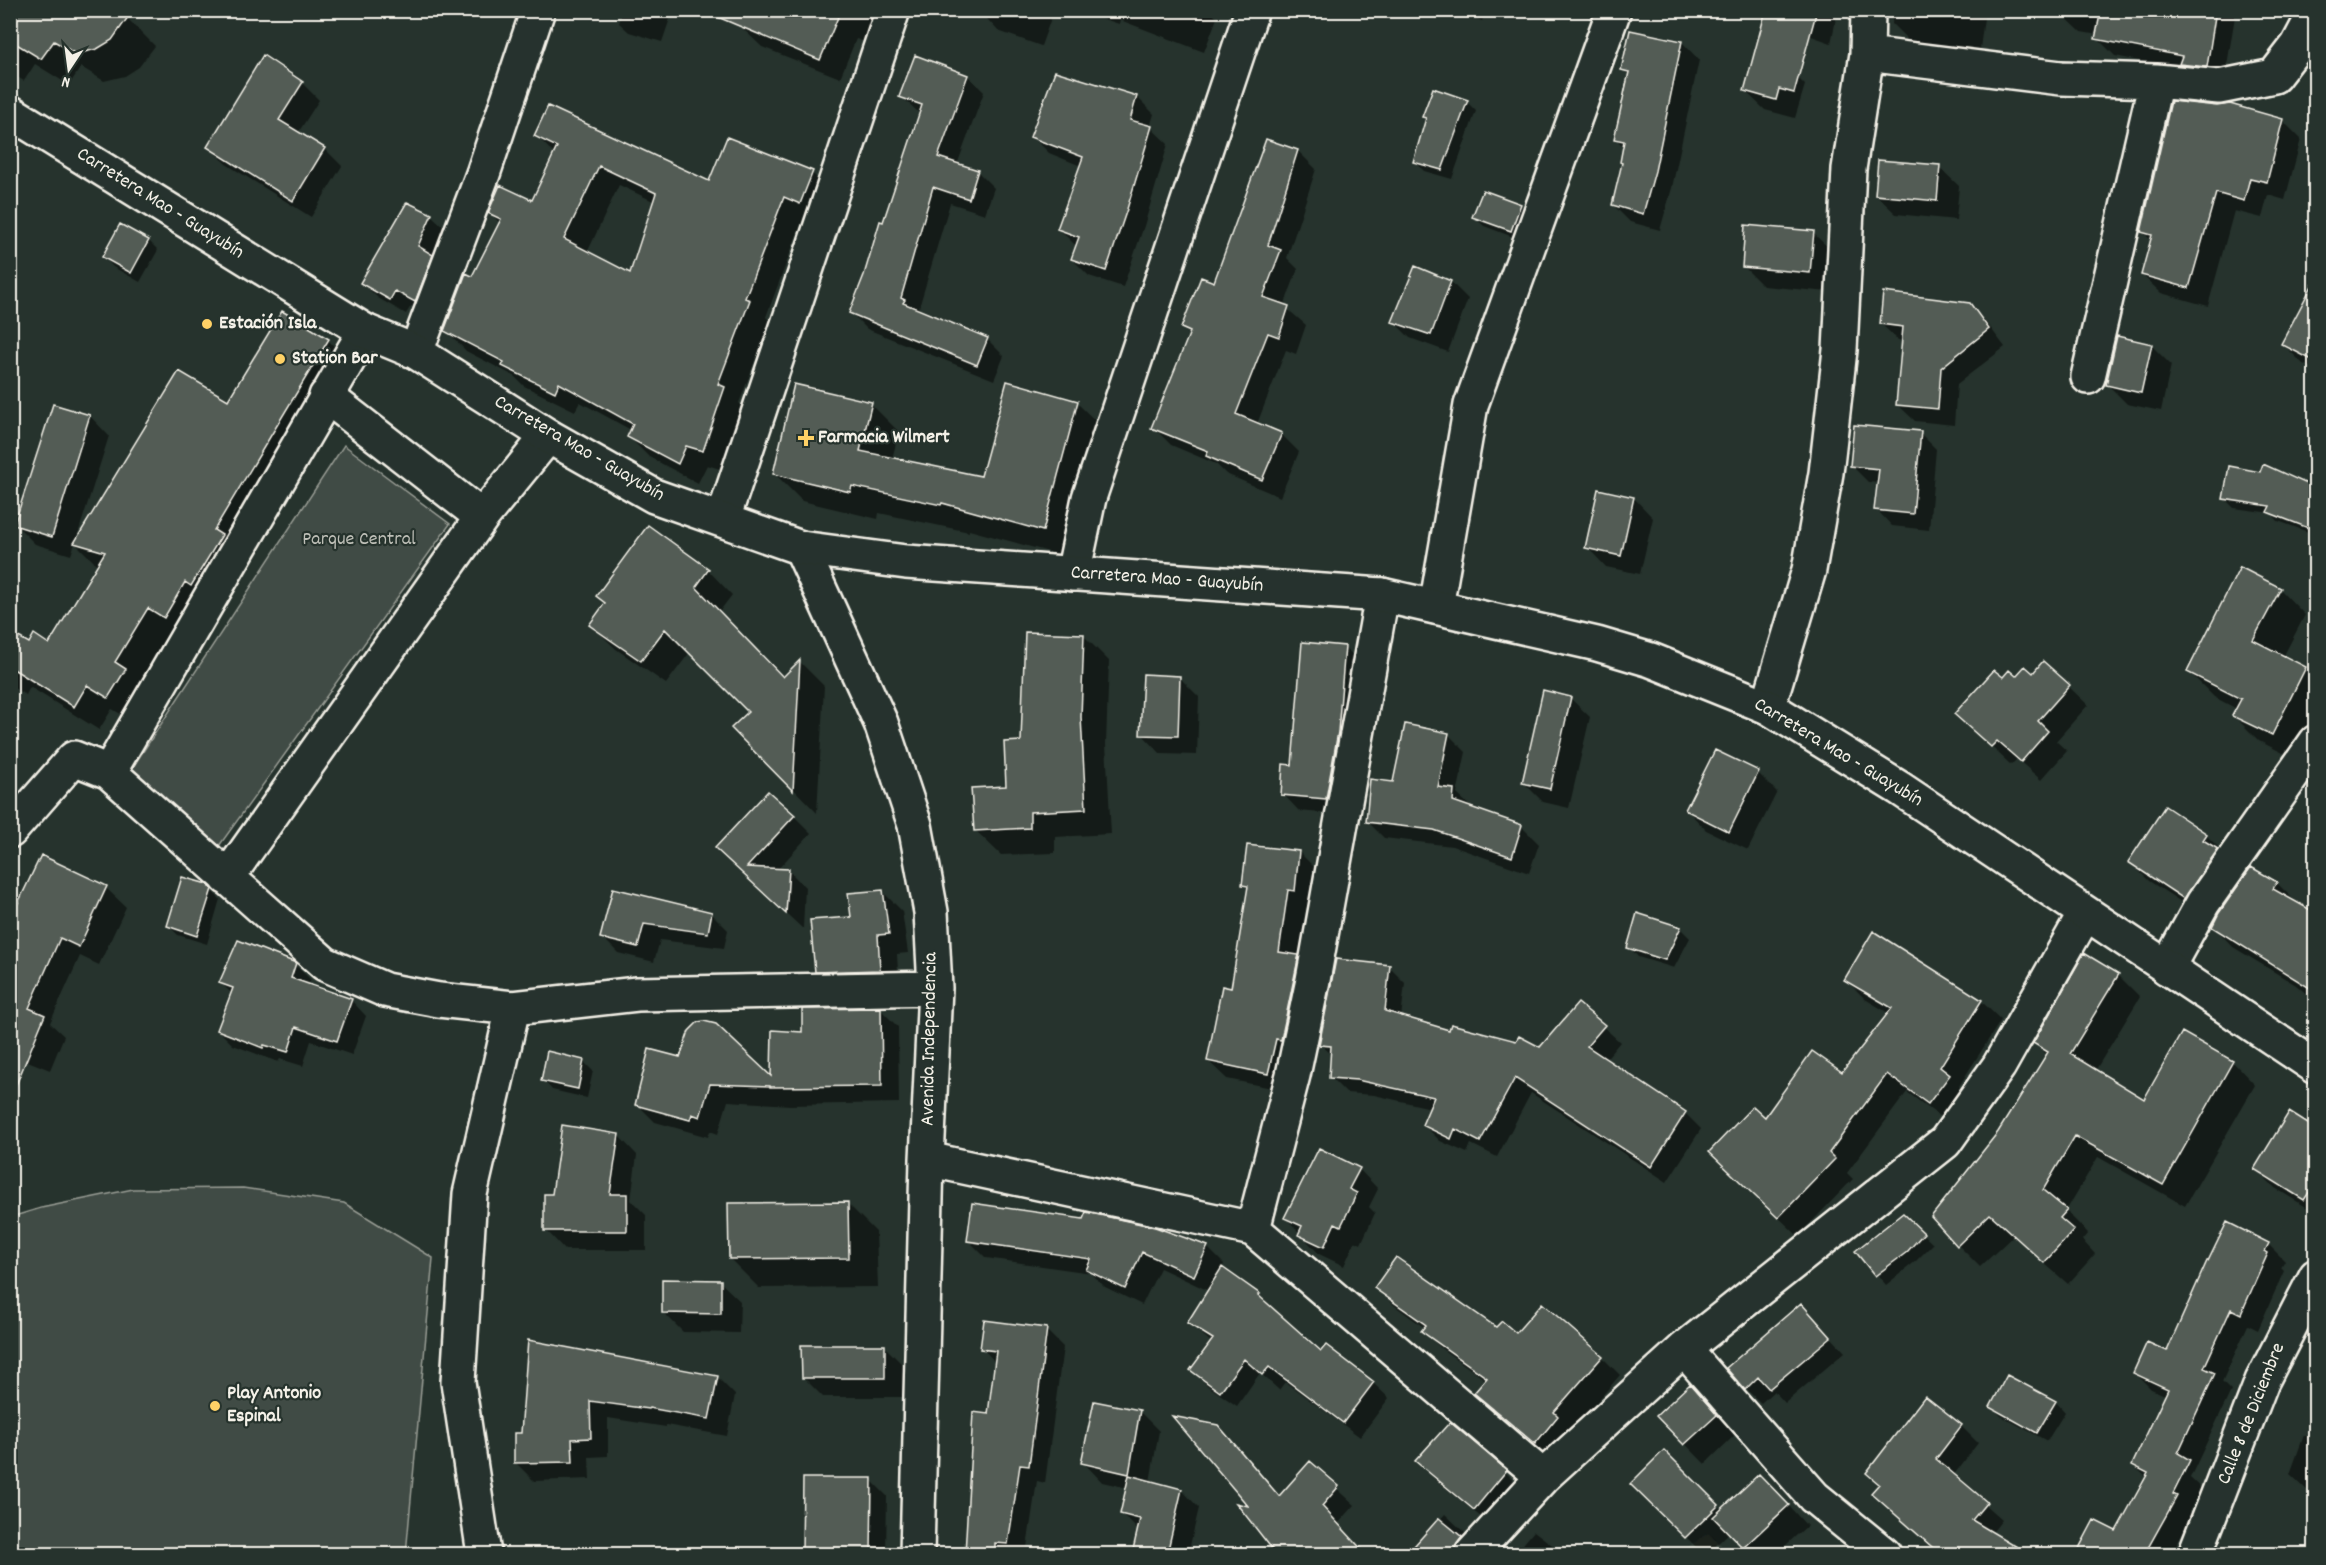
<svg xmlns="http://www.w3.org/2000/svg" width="2326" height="1565" viewBox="0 0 2326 1565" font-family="Dekko,sans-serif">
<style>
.built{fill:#333f39}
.green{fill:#414b45;stroke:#9a9e96;stroke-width:1.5}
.shadow{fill:#0007;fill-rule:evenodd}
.building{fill:#525c55;stroke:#f4f1e8;stroke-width:1.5;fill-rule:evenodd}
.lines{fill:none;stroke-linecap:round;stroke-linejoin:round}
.minor-casing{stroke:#f4f1e8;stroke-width:38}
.secondary-casing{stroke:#f4f1e8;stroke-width:38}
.minor{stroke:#26332d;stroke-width:33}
.secondary{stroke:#26332d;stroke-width:33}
.poi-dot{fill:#ffd166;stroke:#26332d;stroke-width:2}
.labels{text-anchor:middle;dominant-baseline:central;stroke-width:4.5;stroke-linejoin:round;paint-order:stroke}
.street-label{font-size:20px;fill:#f4f1e8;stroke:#26332d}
.poi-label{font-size:20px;font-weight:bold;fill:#f4f1e8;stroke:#26332d;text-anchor:start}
.park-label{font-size:20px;fill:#bebfb7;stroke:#26332d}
</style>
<rect width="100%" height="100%" fill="#26332d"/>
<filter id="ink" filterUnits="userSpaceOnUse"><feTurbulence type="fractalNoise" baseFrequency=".0167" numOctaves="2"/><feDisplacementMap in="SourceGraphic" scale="12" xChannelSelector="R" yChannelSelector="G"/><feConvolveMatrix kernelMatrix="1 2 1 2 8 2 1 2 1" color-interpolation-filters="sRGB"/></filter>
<g filter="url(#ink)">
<path class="built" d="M1708 1533 1731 1554H1678Z"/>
<path class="green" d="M344 445 450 524 219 846 129 773Z
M243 1188 344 1203 433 1258 406 1554H11V1217L41 1208 133 1189Z"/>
<path class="shadow" d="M10 10H114L128 19 155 46 139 67 125 76 104 81 81 67 69 85 35 64 24 81 10 73Z
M623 10H673L662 42 629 32 619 23Z
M750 10H877L865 42 856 39 840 78 762 47 742 28Z
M979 10H1054L1041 46 998 31Z
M1077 10H1209L1217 18 1204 52 1120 20 1119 24Z
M1458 10H1486L1482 21Z
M1738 10H1838L1831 43Z
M1893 10H1985L1980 49 1909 41 1892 24Z
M2064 10H2236L2224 84 2188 71 2115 56 2097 38 2098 35 2081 32 2063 15Z
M1682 42 1699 60 1672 188 1660 230 1630 222 1613 205 1623 164 1624 147 1615 138 1630 76 1623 69Z
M1785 65 1805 85 1795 118 1765 110 1745 91Z
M1056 73 1137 97 1154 114 1150 127 1168 144 1144 226 1123 287 1089 276 1072 259 1077 247 1059 229 1081 166 1049 153 1032 136Z
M968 76 984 92 957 165 978 172 994 188 985 214 950 203 918 311 987 339 1004 356 994 380 867 329 851 313 884 224 920 114 901 96Z
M302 83 319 100 298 133 325 149 342 166 311 217 226 164 209 147Z
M2316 90V113L2311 108Z
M1467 102 1476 111 1452 179 1424 171 1414 161 1427 119 1424 116Z
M2282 120 2301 139 2285 200 2268 195 2262 218 2234 211 2208 306 2161 293 2142 275 2152 241 2142 232Z
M536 135 710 183 812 173 832 193 820 223 804 216 766 317 770 322 739 403 744 408 723 470 707 465 698 483 649 457 628 436 631 430 580 402 575 411 524 386 514 376 466 351 446 330 500 223 490 213 533 202 555 155ZM619 185 655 202 630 275 587 253Z
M1298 151 1316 169 1287 258 1298 269 1284 306 1306 325 1296 354 1286 350 1257 424 1282 435 1299 452 1280 497 1226 474 1216 464 1171 445 1153 427 1190 335 1183 328 1215 284Z
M1939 167 1959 186 1956 220 1896 214 1876 195Z
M1520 205 1530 214 1521 240 1484 226 1474 216Z
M431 215 447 230 431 316 411 306 406 314 378 298 362 283Z
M121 226 149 241 158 250 140 282 113 267 104 257Z
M1813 233 1833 252 1829 292 1763 286 1743 266Z
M1451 282 1468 299 1448 352 1410 338 1393 321Z
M2316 302V370L2303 364 2283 344Z
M1969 305 1986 322 2005 347 1957 384 1954 425 1915 421 1898 405 1904 341 1898 340 1881 324Z
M328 340 352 365 173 632 140 685 149 694 133 721 112 709 99 730 30 687 26 695 10 686V634L30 645 50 646 98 566 75 543 71 555 35 544 16 525 54 405 90 416 109 436 76 540 228 402Z
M2151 345 2171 365 2161 411 2127 404 2108 385Z
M1077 403 1105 430 1071 558 969 530V532L879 513 878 519 802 501 774 473 871 404 899 432 892 459 982 478Z
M1920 433 1936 449 1929 530 1892 526 1876 509 1879 483 1868 482 1852 466Z
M2316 490V535L2278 521 2271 513 2234 508 2224 498Z
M1634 498 1653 518 1640 574 1606 567 1587 547Z
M708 570 732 595 719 612 784 678 800 662 824 686 817 813 734 728 750 712 690 652 666 684 616 649 591 625 606 604 598 596Z
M2280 589 2305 615 2283 657 2305 668 2316 679V723L2297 760 2259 741 2234 716 2237 709 2214 697 2189 672Z
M1083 635 1109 661 1106 744 1111 834 1055 837V853L1001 855 975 830 1007 788 1023 743Z
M1345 647 1361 664 1343 815 1299 811 1283 794Z
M2044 663 2088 705 2056 741 2067 751 2041 780 2017 759 2011 765 1956 714 2003 680 2033 675Z
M1179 677 1199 697 1197 755 1161 754 1142 734Z
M1570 698 1590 717 1569 808 1543 802 1524 783Z
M1448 734 1466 752 1457 794 1471 807 1521 826 1539 844 1529 873 1452 846 1384 838 1367 821 1394 783Z
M1758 773 1777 792 1748 850 1706 830 1687 810Z
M2165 808 2206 835 2226 855 2204 917 2149 881 2130 862Z
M794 816 811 833 777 870H788L805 887 803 929 734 865Z
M1299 852 1317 870 1313 908H1306L1299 957 1316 974 1286 1091 1227 1079 1208 1061 1233 990 1249 889 1244 885Z
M41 857 106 888 126 907 99 965 80 956 50 1023 64 1036 50 1070 10 1054V924Z
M2252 869 2277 883 2296 902 2316 914V1002L2296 985 2233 947 2214 927Z
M206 886 220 899 207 944 178 935 169 926Z
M614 889 712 914 728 930 724 948 660 940 654 962 618 953 602 937Z
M883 892 902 911 908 953 897 954 899 989 836 991 816 971Z
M1680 928 1690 938 1674 968 1638 957 1629 947Z
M295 965 311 980 308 986 351 1000 366 1016 352 1055 311 1041 303 1066 280 1059 278 1062 233 1045 218 1030 232 994 221 983Z
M1389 967 1405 983 1401 1018 1450 1032 1540 1049 1579 1005 1620 1042 1605 1060 1685 1113 1701 1129 1667 1182 1531 1093 1497 1157 1471 1144 1467 1153 1440 1141 1424 1125 1431 1108 1374 1095 1346 1093 1330 1077 1332 1055 1320 1044Z
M2118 975 2140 997 2095 1071 2144 1102 2182 1034 2233 1062 2255 1085 2185 1206 2098 1157 2066 1211 2088 1233 2082 1240 2095 1254 2068 1284 2013 1236 1980 1267 1958 1245 2000 1133 2048 1056 2035 1043Z
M1846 980 1981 1001 2001 1020 1959 1086 1968 1095 1947 1122 1907 1092 1847 1173 1853 1179 1798 1236 1730 1171 1765 1120 1843 1075 1890 1014 1865 999Z
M880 1009 898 1027 899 1103 790 1105 728 1101 718 1134 710 1131 708 1137 655 1122 637 1104 650 1051 772 1080 804 1033Z
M583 1061 593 1071 587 1098 552 1090 543 1080Z
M2316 1130V1213L2275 1188 2256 1169Z
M618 1135 637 1155 631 1200 646 1215V1250H565L546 1230 553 1195Z
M1359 1169 1378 1189 1369 1207 1375 1213 1361 1244 1355 1241 1344 1266 1319 1254 1286 1218Z
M847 1203 876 1232 878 1287 759 1288 730 1259Z
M1903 1215 1933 1244 1916 1261 1886 1285 1857 1251Z
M968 1240 1207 1247 1224 1264 1222 1269 1259 1295 1322 1353 1373 1383 1389 1398 1360 1437 1285 1382 1279 1390 1260 1373 1237 1406 1208 1386 1192 1370 1212 1343 1189 1323 1209 1291 1160 1268 1142 1305 1105 1287 1091 1273 986 1258Z
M2268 1244 2285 1261 2281 1268 2284 1271 2258 1330 2248 1325 2222 1382 2231 1391 2190 1478 2201 1488 2189 1511 2193 1514 2171 1554H2077L2095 1522 2117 1533 2147 1478 2133 1465 2167 1396 2151 1389 2135 1373 2168 1353Z
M720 1282 740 1301 739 1333 683 1332 663 1312Z
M1376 1288 1516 1335 1602 1357 1620 1375 1572 1431 1554 1461 1494 1412 1476 1393 1487 1381 1442 1349 1423 1331 1425 1328 1395 1306Z
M1801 1305 1845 1352 1785 1403 1774 1391 1761 1403 1746 1389Z
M1046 1330 1063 1347 1045 1483 1037 1481 1026 1554H967L974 1414 989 1416 996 1363 982 1348Z
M529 1342 717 1377 735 1395 727 1436 666 1425V1427L608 1418V1456L589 1457 590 1479 534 1481 516 1463 523 1434Z
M884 1346 904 1366V1397H823L803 1377Z
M2007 1377 2056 1402 2065 1412 2047 1441 2001 1416 1992 1407Z
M1690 1386 1735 1435 1705 1464 1658 1416Z
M1140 1412 1159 1431 1150 1482 1182 1490 1199 1508 1188 1554H1134L1139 1531 1121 1513 1128 1488 1102 1482 1083 1462Z
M1961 1426 1978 1443 1953 1476 2002 1520 1991 1534 2026 1554H1938L1873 1493Z
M1217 1427 1280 1497 1310 1464 1355 1505 1338 1524 1365 1554H1278L1240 1505 1252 1508Z
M2304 1435 2316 1440V1495L2310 1493 2290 1474Z
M1664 1453 1722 1510 1779 1495 1807 1526 1776 1554H1751L1730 1532 1707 1554H1703L1633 1484Z
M1417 1461 1505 1472 1525 1491 1494 1528 1436 1480Z
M804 1479 871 1480 887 1496 886 1554H804Z
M1445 1514 1483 1550 1479 1554H1409Z
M1534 1531 1564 1554H1515Z"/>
<path class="building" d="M10 10H133L112 40 97 49 76 54 54 41 41 59 10 40Z
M701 10H841L820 60Z
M1766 10H1817L1794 93 1779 89 1776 100 1744 91Z
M2101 10H2216L2207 67 2179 64 2182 56 2095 39Z
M1630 30 1682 41 1655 171 1643 214 1612 205 1622 163 1620 162 1624 141 1614 139 1629 72 1621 70Z
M263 55 303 82 279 120 325 148 293 201 207 147Z
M915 55 968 75 938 157 978 170 969 199 933 187 901 298 905 300 903 303 988 338 977 365 849 313 864 275 880 221 883 222 922 105 899 97Z
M1055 71 1137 96 1130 120 1152 126 1127 209 1106 271 1071 259 1079 237 1057 229 1083 157 1030 137Z
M1433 88 1468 100 1442 170 1413 162 1426 118 1422 117Z
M2171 101 2217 106 2230 104 2283 119 2267 182 2250 178 2244 201 2216 193 2189 288 2141 275 2152 235 2141 232Z
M548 106 709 181 727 137 813 171 800 204 784 197 745 298 750 300 718 384 725 387 703 451 686 446 678 464 627 437 633 424 559 383 555 392 502 366 504 362 444 331 466 273 472 276 501 219 488 213 500 185 532 200 557 147 534 136ZM599 166 656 193 630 273 564 239Z
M1266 139 1298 150 1268 245 1281 250 1263 297 1289 306 1279 337 1268 333 1236 414 1282 433 1262 480 1206 456 1208 451 1151 428 1190 332 1181 328 1201 277 1214 282Z
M1878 160 1940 165 1937 201 1875 195Z
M1483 190 1521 204 1511 231 1472 217Z
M407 202 432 214 418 246 433 255 415 302 395 291 390 300 360 283Z
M120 224 149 240 131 273 102 257Z
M1745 225 1814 231 1810 273 1742 267Z
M1415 266 1451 281 1431 335 1392 322Z
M2316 278V362L2281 344Z
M1883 292 1970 303 1989 329 1941 368 1938 409 1896 405 1903 327 1880 324Z
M282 311 329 339 214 530 222 535 191 586 185 582 164 618 148 608 115 662 126 669 108 698 87 685 74 707 10 667V632L29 643 34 634 49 644 105 552 74 543 179 371 228 400Z
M2117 336 2152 344 2141 393 2106 385Z
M1007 381 1078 401 1043 531 942 503 941 505 852 486 850 492 773 474 794 384 872 402 860 451 981 476Z
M53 404 90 415 52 537 14 525Z
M1854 425 1921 431 1913 514 1874 510 1879 469 1850 466Z
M2263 464 2316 488V531L2267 512 2270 506 2223 499 2229 466 2260 472Z
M1598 489 1634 497 1621 556 1585 548Z
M648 525 709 569 696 587 783 677 800 660 793 791 731 728 748 712 665 629 641 661 589 625 605 603 596 596Z
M2240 567 2281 588 2253 640 2306 667 2272 735 2232 716 2241 699 2187 672Z
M1025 632 1084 634 1081 717 1086 809 1030 812V828L974 831 971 788 1006 786 1004 742 1021 741Z
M1302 642 1345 646 1338 732 1326 799 1281 795 1283 764 1292 765Z
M2043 661 2070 685 2038 721 2048 731 2021 762 1997 741 1991 747 1954 714 1994 670 2003 677 2009 670 2016 676 2025 666 2033 673Z
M1143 674 1180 676 1178 736 1140 735Z
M1543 690 1571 697 1550 789 1522 783Z
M1405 724 1449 733 1438 787 1454 789 1453 801 1522 825 1512 857 1434 830 1366 822 1370 779 1393 782Z
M1715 750 1759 771 1729 832 1685 810Z
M768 791 795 815 747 867 789 869 786 914 715 848Z
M2165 806 2207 834 2203 840 2218 849 2184 899 2128 862Z
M1247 845 1299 851 1295 891 1288 890 1279 952 1299 955 1281 1040 1276 1039 1268 1074 1207 1061 1222 986 1231 988 1248 886 1242 885Z
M41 855 107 886 79 947 60 938 29 1008 45 1015 11 1097 10 920Z
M2251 867 2277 882 2273 889 2316 913V992L2212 927 2219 913Z
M182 877 207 884 212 889 197 936 167 926Z
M613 888 712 912 708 933 644 924 638 947 600 938Z
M883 890 889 934 878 935 880 970 815 972 810 920 851 917 848 893Z
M1637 913 1681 927 1665 960 1627 948Z
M1873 931 1982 1000 1940 1067 1950 1075 1928 1104 1887 1074 1829 1153 1835 1159 1778 1218 1709 1152 1753 1106 1765 1117 1812 1051 1842 1072 1892 1008 1844 980Z
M238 940 296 963 291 978 352 999 337 1041 296 1027 288 1052 264 1045 263 1048 217 1030 233 988 219 983Z
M2084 953 2119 974 2070 1054 2144 1099 2182 1032 2233 1061 2163 1185 2075 1136 2043 1190 2067 1210 2060 1218 2074 1230 2044 1263 1990 1214 1957 1246 1931 1217 1998 1132 2048 1052 2033 1043Z
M1336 959 1390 965 1385 1011 1449 1030 1451 1024 1516 1041 1519 1036 1540 1047 1578 1003 1605 1025 1587 1046 1686 1112 1651 1167 1515 1078 1480 1142 1455 1129 1451 1139 1422 1125 1434 1097 1357 1080 1329 1078 1331 1046 1319 1045Z
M881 1008 882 1086 770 1087V1086L710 1084 700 1117 692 1114 690 1120 635 1105 649 1049 680 1057 689 1031 698 1022 704 1021 716 1024 771 1076 772 1030 802 1032V1009Z
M547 1051 584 1060 578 1089 541 1081Z
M2289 1112 2316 1129V1182L2304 1200 2254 1169Z
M562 1125 619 1134 610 1194H627V1231H544V1194H552Z
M1319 1148 1360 1168 1349 1189 1357 1193 1341 1226 1335 1223 1324 1247 1298 1235 1302 1226 1284 1218Z
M848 1202 849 1258 729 1259 728 1203Z
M972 1203 1083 1219 1086 1212 1155 1227 1208 1246 1194 1276 1142 1252 1125 1289 1086 1270 1091 1259 967 1241Z
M1903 1213 1924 1233 1907 1252 1875 1276 1855 1251Z
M2227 1222 2269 1243 2265 1251 2268 1253 2241 1314 2231 1309 2204 1368 2215 1373 2178 1453 2190 1460 2173 1494 2177 1496 2148 1548 2160 1554H2076L2094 1520 2116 1531 2148 1473 2132 1465 2168 1389 2133 1373 2147 1342 2167 1351 2207 1261H2208Z
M1396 1257 1496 1327 1502 1321 1516 1333 1542 1303 1603 1356 1554 1412 1558 1416 1535 1444 1474 1393 1487 1378 1421 1331 1426 1325 1374 1288Z
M1222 1267 1260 1294 1258 1295 1321 1351 1326 1345 1374 1382 1343 1423 1269 1367 1262 1375 1244 1359 1220 1392 1190 1370 1213 1339 1187 1323Z
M662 1279 721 1280V1314L662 1313Z
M1801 1303 1831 1337 1769 1389 1758 1377 1745 1390 1726 1368Z
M984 1320 1047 1328 1029 1466 1020 1465 1008 1544 995 1543V1554H965L973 1412 988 1414 996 1351 980 1349Z
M528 1340 718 1376 709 1419 649 1408 648 1409 590 1401 591 1438 572 1439 573 1462 514 1463V1433H521Z
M801 1345H885V1378H802Z
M2007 1375 2056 1401 2037 1433 1990 1407Z
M1690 1384 1717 1415 1684 1445 1656 1416Z
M1925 1396 1962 1425 1936 1459 1987 1502 1972 1520 2029 1554H1940L1871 1493 1879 1484 1866 1473Z
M1094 1401 1140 1410 1129 1474 1081 1463Z
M1172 1416 1218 1425 1279 1496 1310 1461 1339 1486 1322 1506 1366 1554H1276L1236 1503 1248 1506Z
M1450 1422 1507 1470 1474 1510 1415 1461Z
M1664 1450 1719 1505 1685 1538 1630 1484Z
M1759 1474 1789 1505 1743 1548 1713 1517Z
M1129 1475 1182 1489 1167 1554H1132L1140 1519 1120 1514Z
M803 1478H872L871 1554H802Z
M1439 1518 1462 1537 1454 1549V1554H1407Z"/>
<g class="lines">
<defs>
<path id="minor" d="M1867 54 2061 78 2156 81 2219 87 2274 76 2298 45 2316 11
M416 352 483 174 538 10
M2088 377 2156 81
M326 396 482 517
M723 519 893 10
M801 548 881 723 915 825 931 912 935 988 927 1159 917 1554
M1073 574 1089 498 1252 10
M1436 607 1471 405 1614 10
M1768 707 1809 570 1826 473 1840 350 1849 169 1867 54 1868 10
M109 772 365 331
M10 831 74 758 109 772 325 964 385 990 439 1000 513 1008 637 994 935 988
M227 878 482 517 548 436
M2167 968 2203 903 2316 742
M927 1159 1253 1229 1543 1477
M1253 1229 1293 1075 1313 980 1382 595
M1684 1349 1814 1497 1884 1554
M484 1554 458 1382 470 1194 513 1008
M1472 1554 1543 1477 1684 1349 1945 1142 1999 1066 2085 914
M2195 1554 2262 1381 2316 1276"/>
<path id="secondary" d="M10 112 365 331 416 352 548 436 654 496 801 548 906 562 1382 595 1597 644 1651 660 1768 707 1899 788 2316 1067"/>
</defs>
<use href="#minor" class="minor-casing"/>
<use href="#secondary" class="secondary-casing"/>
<use href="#minor" class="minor"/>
<use href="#secondary" class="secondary"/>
</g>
</g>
<g class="poi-dot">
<circle cx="207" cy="324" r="6"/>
<circle cx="280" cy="359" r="6"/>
<path d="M803 429h6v6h6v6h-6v6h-6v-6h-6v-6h6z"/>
<circle cx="215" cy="1406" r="6"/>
</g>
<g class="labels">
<g class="street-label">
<text transform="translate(160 204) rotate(32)">Carretera Mao - Guayubín</text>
<text transform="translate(579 449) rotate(30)">Carretera Mao - Guayubín</text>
<text transform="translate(1167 580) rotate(4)">Carretera Mao - Guayubín</text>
<text transform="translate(1838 753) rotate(31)">Carretera Mao - Guayubín</text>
<text transform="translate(930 1039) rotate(-89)">Avenida Independencia</text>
<text transform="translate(2252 1414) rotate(-68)">Calle 8 de Diciembre</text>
</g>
<g class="poi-label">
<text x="219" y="324">Estación Isla</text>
<text x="292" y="359">Station Bar</text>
<text x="818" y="438">Farmacia Wilmert</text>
<text x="227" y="1394">Play Antonio<tspan x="227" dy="23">Espinal</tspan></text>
</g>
<g class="park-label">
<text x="359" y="540">Parque Central</text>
</g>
</g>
<rect width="2326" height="1565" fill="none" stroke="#26332d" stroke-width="36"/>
<rect x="18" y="18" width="2290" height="1529" fill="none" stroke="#f4f1e8" stroke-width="2" filter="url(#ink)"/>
<g transform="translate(69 69) rotate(193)" stroke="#26332d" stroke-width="4.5" paint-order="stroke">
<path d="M0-4.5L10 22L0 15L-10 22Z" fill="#f4f1e8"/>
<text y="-9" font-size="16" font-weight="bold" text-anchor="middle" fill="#f4f1e8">N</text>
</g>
</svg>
